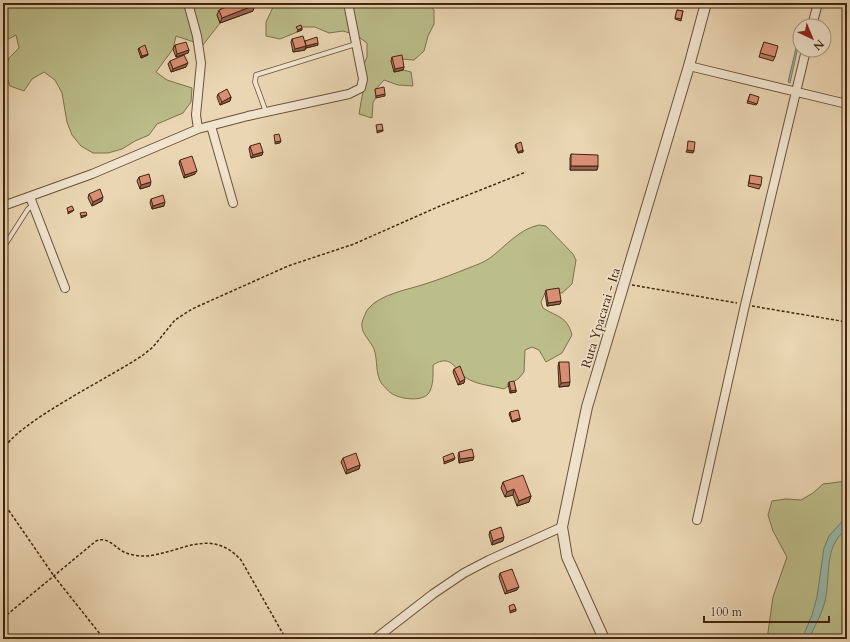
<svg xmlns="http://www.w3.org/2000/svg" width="850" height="642" viewBox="0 0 850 642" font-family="Cardo,serif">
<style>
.green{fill:#bbbd8a;stroke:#7e714c}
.water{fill:#98b9ab;stroke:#757e6d}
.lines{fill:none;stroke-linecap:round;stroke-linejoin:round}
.service-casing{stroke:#6b5138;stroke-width:5.5}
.minor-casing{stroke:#6b5138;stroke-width:10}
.tertiary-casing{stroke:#6b5138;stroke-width:12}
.path{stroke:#41250f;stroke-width:1.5;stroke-dasharray:3 2;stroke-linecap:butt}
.service{stroke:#f1e4ce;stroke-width:4}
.minor{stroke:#f1e4ce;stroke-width:8}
.tertiary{stroke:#f1e4ce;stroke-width:10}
.wall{fill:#bb7b65;stroke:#41250f}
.shaded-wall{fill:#986452;stroke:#41250f}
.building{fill:#d98f75;stroke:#41250f}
.labels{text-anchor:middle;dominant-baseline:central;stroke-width:3.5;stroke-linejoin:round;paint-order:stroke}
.street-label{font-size:13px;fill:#41250f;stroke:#f1e4ce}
</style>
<rect width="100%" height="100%" fill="#ead6b3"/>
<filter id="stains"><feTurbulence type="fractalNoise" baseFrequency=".005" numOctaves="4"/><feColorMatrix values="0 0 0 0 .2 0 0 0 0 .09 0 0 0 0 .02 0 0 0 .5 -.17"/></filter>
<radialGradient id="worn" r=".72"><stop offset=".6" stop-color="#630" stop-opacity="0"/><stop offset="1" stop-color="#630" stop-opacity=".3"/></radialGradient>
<path class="green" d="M3 3H244L240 10 226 5 217 15 220 23 203 45 176 36 173 49 156 72 167 80 192 88 191 102 183 113 157 124 149 135 135 141 122 149 108 153H93L81 146 72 135 67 122 62 93 55 80 44 72 32 79 24 91 10 86 5 73 9 58 19 48 16 35 3 42Z
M275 3H428L434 10V24L428 36 424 51 414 60 400 59 394 72 403 70 411 72 413 86 398 85 384 80 375 90 376 98 373 102 372 118 359 114 364 85 361 71 367 57V43L356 35 343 31 329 33 315 27H301L302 30 280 39 266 36V22Z
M539 225 546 226 573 254 576 260 572 284 562 293H545L541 302 543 308C557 317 567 316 572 335L562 353 546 362 539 350 532 347 525 350 524 372 519 378 504 389C493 386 480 385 470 380 455 373 453 352 433 365 433 373 434 387 428 394 421 402 399 399 391 393 388 391 385 387 382 384 375 375 378 360 374 349 369 338 357 331 364 317 365 315 366 311 368 309 380 294 407 290 425 284 441 279 456 273 471 267 477 265 484 262 490 258 506 246 519 229 539 225Z
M847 481V639H767L773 597 787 557 773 531 768 515 772 501 786 499 801 500 813 493 823 484Z"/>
<path class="water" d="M800 31V38L790 83 788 82Z
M847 516V529C823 546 831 576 825 601 822 614 814 627 809 639H802L812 615 817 597 824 548 829 536Z"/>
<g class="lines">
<defs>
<path id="service" d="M266 112 255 82 256 75 356 44
M3 248 28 209 33 205"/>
<path id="minor" d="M188 3 197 36 201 63 196 115 198 129
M812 26 818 3
M689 66 847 104
M211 126 233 203
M30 197 65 288
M3 206 92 174 198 129 248 116 349 94 361 88 363 79 348 3
M697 520 745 305 806 50
M375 639 433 594 464 573 489 560 562 527"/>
<path id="tertiary" d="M604 639 567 557 562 527 587 407 689 66 706 3"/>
</defs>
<use href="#service" class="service-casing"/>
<use href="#minor" class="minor-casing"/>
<use href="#tertiary" class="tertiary-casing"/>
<path class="path" d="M632 285 737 303
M752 306 847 322
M3 451C13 424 115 375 143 355L153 347 175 320 192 309 288 266 354 244 440 206 526 172
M3 502 54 576 104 639
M3 618 96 541C108 536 114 547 124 552 130 555 138 556 145 556 180 554 210 526 241 560L286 639"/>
<use href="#service" class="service"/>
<use href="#minor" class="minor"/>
<use href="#tertiary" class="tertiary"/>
</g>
<path class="wall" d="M219 10 253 11 220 23 217 15Z
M677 10 683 11 681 21 675 19Z
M292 39 305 41 318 45 306 48 305 50 293 52 291 42Z
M764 42 775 57 773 61 759 57Z
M175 45 189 50 188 53 176 57 173 49Z
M139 48 148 55 141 58 138 49Z
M392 57 404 67 403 70 394 72 391 61Z
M170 61 186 67 171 72 168 64Z
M218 94 231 97 230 101 220 105 217 97Z
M750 94 757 104 756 105 747 103Z
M516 144 523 150V152L518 153 515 146Z
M250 146 263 152 262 155 251 158 249 149Z
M571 154 598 166 597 170H570V158Z
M180 160 195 174 184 178 179 163Z
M750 175 761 185 759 189 748 186Z
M139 177 150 186 140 189 137 181Z
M89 194 102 201 92 206 88 198Z
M151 199 164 206 152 209 150 203Z
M546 290 561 301 560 304 547 306 545 293Z
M559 362 569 386 559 387 558 366Z
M454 369 464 383 458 385 453 372Z
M509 382 516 390V392L510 393 508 384Z
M510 412 520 418V420L512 422 509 414Z
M459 452 473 460 459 463 458 455Z
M343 458 360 465 359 469 346 474 341 462Z
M503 482 531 496 529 502 517 506 513 495 505 497 501 488Z
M490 531 503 541 492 545 489 535Z
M500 573 517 590 505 594 499 577Z"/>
<path class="shaded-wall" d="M366 3 365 5 359 7 360 5Z
M255 5 253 11 220 23 222 18Z
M302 28V30L297 32 298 30Z
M318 43V45L306 48V46Z
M306 46 305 50 293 52 295 49Z
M189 50 188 53 176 57 177 54Z
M148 54V55L141 58 142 56Z
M188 63 186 67 171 72 173 69Z
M404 67 403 70 394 72 395 69Z
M385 94V96L376 98V96Z
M231 97 230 101 220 105 222 102Z
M383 130V131L377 133V131Z
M281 141 280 143 275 144V142Z
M523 150V152L518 153V152Z
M687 150 694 151 693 153 686 152Z
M263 152 262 155 251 158 253 155Z
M571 166H598L597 170H570Z
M197 171 195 174 184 178 185 175Z
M151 182 150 186 140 189 141 185Z
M103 197 102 201 92 206 93 202Z
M165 202 164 206 152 209 153 206Z
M74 210 73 211 68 214V212Z
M87 215 86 216 81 218V216Z
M561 301 560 304 547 306 548 303Z
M465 379 464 383 458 385 460 382Z
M570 382 569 386 559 387 561 383Z
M516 390V392L510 393 511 391Z
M520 418V420L512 422V421Z
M474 457 473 460 459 463 460 459Z
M455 458 454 460 444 464V462Z
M360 465 359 469 346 474 347 470Z
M514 489 513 495 505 497 507 492Z
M531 496 529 502 517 506 519 501Z
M504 537 503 541 492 545 493 541Z
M519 587 517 590 505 594 507 591Z
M516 609V611L510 613V611Z"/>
<path class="building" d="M236 3H254L255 5 222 18 219 10Z
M359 3H366L360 5Z
M677 10 683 11 681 19 675 18Z
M301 25 302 28 298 30 296 27Z
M303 36 306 46 295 49 292 39Z
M317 37 318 43 306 46 305 41Z
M186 42 189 50 177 54 175 45Z
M764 42 778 46 775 57 760 53Z
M145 45 148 54 142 56 139 48Z
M184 55 188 63 173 69 170 61Z
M402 55 404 67 395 69 392 57Z
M384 87 385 94 376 96 375 89Z
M227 89 231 97 222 102 218 94Z
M750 94 759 97 757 104 748 101Z
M382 124 383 130 377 131 376 125Z
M279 134 281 141 275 142 274 135Z
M688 141 695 142 694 151 687 150Z
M521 142 523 150 518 152 516 144Z
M260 143 263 152 253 155 250 146Z
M571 154 598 155V166H571Z
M192 156 197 171 185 175 180 160Z
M149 174 151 182 141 185 139 177Z
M750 175 762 177 761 185 749 183Z
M100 189 103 197 93 202 89 194Z
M163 195 165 202 153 206 151 199Z
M72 206 74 210 68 212 67 208Z
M86 212 87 215 81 216 80 213Z
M559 288 561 301 548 303 546 290Z
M559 362H569L570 382 561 383Z
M460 366 465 379 460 382 454 369Z
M514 381 516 390 511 391 509 382Z
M518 410 520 418 512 421 510 412Z
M472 449 474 457 460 459 459 452Z
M356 453 360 465 347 470 343 458Z
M453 453 455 458 444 462 443 457Z
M523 475 531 496 519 501 514 489 507 492 503 482Z
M501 527 504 537 493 541 490 531Z
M512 569 519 587 507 591 500 573Z
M514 604 516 609 510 611 509 606Z
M535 634 537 639H528L527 637Z"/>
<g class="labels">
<g class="street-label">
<text transform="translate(601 318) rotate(-73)">Ruta Ypacarai - Ita</text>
</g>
</g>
<rect width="850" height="642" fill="none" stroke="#ead6b3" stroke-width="16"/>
<rect x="4" y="4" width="842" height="634" fill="none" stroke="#41250f" stroke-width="2"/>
<rect x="8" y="8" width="834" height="626" fill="none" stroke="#41250f"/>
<g transform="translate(812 38) rotate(136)"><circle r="19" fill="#f1e4ce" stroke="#ab9882"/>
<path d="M0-3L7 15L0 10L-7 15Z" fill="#8f2418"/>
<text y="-6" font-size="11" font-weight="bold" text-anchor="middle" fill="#41250f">N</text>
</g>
<path d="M704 616v6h125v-6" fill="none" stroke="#41250f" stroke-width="2"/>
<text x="710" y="616" font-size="12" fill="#41250f" stroke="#f1e4ce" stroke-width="3" paint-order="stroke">100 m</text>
<rect width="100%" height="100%" filter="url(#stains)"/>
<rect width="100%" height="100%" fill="url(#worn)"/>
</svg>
